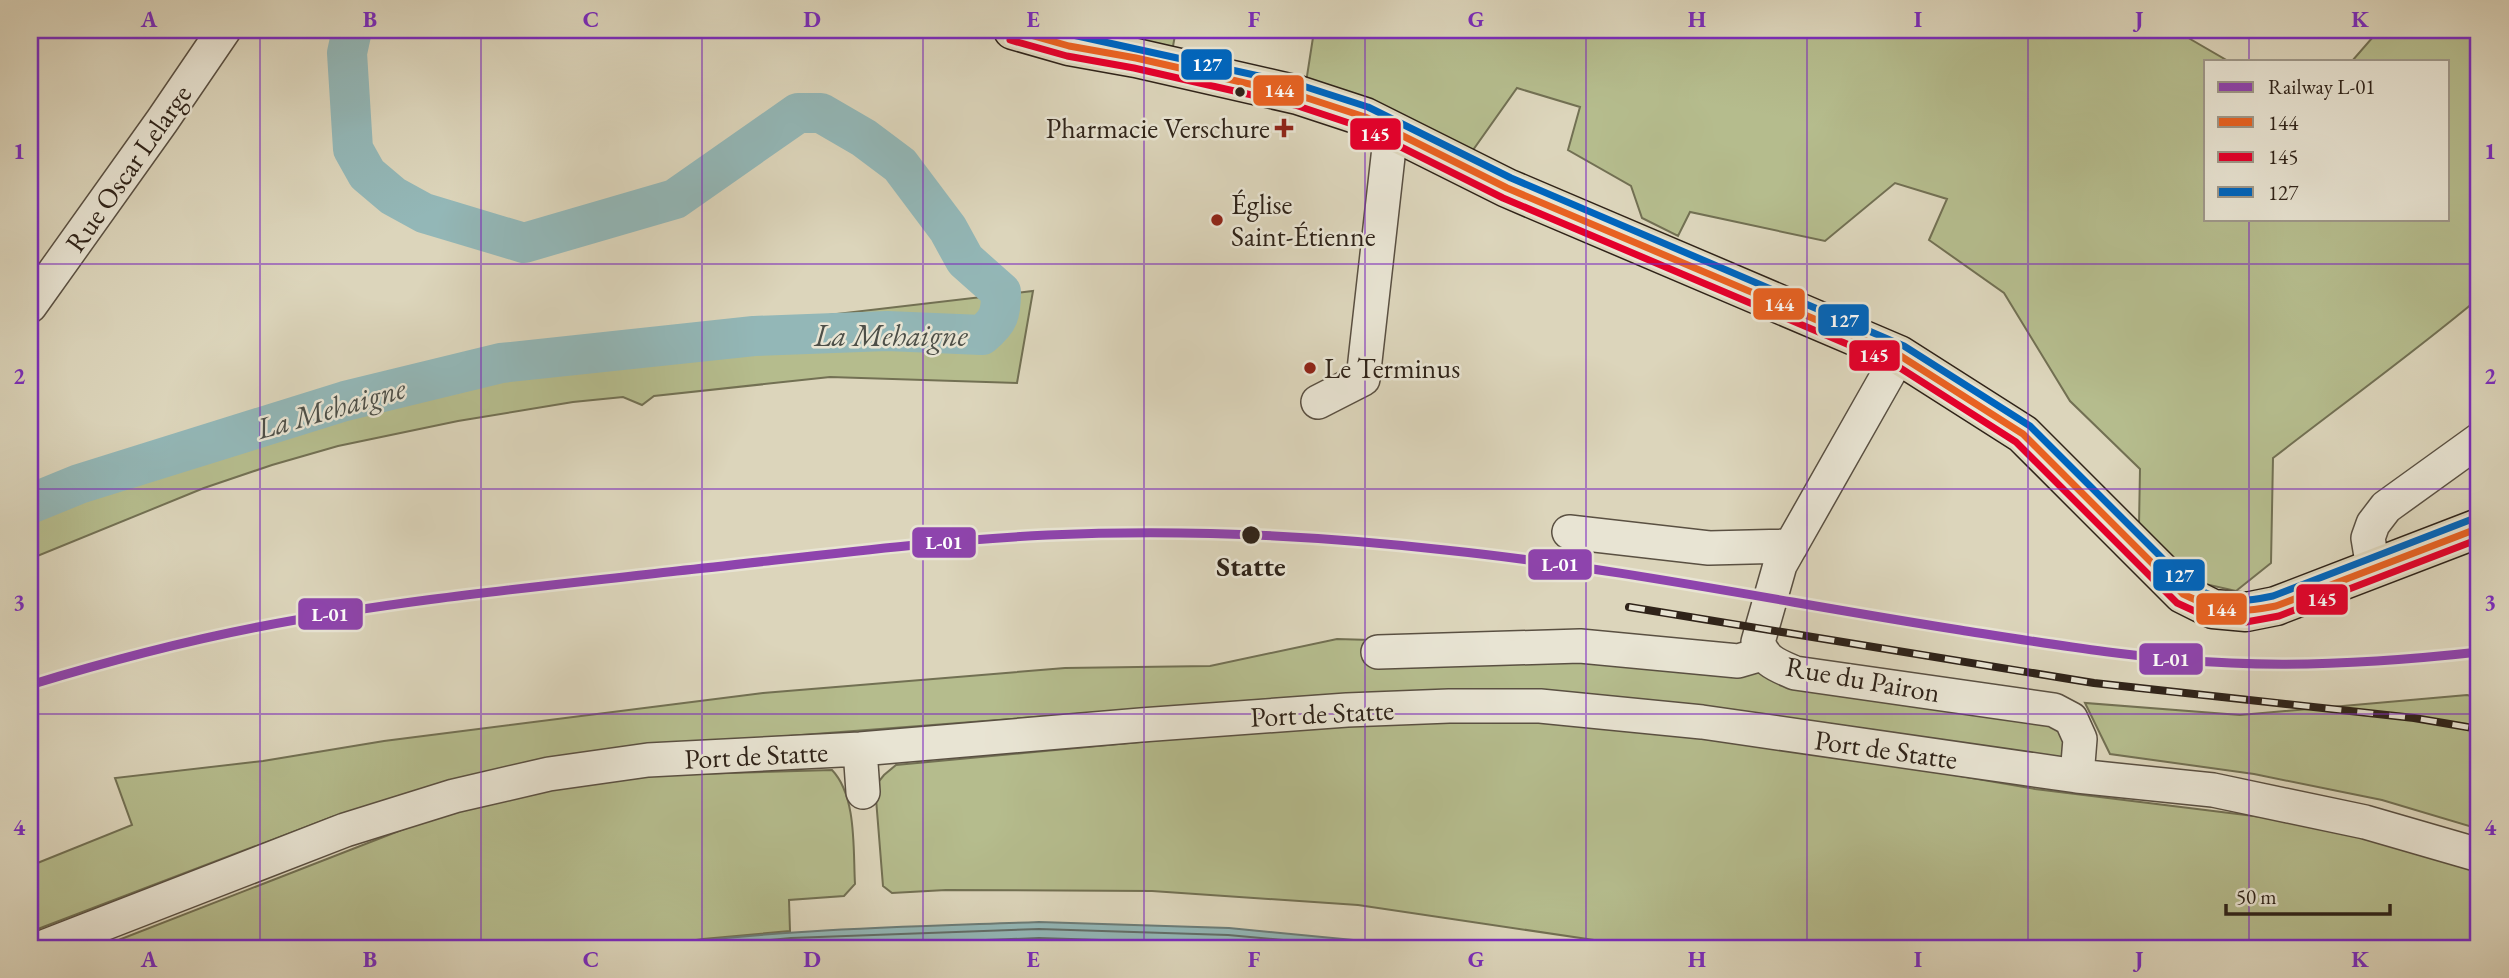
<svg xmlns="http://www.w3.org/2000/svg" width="2509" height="978" viewBox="0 0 2509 978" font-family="'EB Garamond',serif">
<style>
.green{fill:#b5bc8d;stroke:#727053;stroke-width:2}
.water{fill:#93b7b7;stroke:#6b7c78;stroke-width:2}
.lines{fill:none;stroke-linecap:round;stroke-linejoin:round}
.shore{stroke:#616d68;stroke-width:2}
.river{stroke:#93b7b7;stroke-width:40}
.minor-casing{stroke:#5a5042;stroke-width:36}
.major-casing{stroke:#2f2319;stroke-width:41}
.minor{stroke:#e8e4d3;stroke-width:33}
.major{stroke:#dcd5bb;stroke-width:38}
.rail-casing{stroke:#2f2319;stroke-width:8}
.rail{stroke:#e8e4d3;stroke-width:5;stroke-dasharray:16;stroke-linecap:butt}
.bus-1-casing{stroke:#e8e4d3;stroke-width:12}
.bus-2-casing{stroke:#e8e4d3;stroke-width:12}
.bus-3-casing{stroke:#e8e4d3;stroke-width:12}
.bus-1{stroke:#e86222;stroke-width:7}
.bus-2{stroke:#e4002b;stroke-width:7}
.bus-3{stroke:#0065bd;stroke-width:7}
.rail-1-casing{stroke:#e8e4d3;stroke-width:14}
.rail-1{stroke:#8e44ad;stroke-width:9}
.grid{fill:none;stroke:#7b2cbf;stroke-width:2;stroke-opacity:0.55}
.bus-dot{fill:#2f2319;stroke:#e8e4d3;stroke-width:2.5}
.poi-dot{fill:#8f2418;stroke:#e8e4d3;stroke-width:2.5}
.labels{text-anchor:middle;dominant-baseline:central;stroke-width:5;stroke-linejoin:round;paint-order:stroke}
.poi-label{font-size:28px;fill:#2f2319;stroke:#e8e4d3;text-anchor:start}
.street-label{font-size:28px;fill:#2f2319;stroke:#e8e4d3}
.stop-label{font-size:28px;font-weight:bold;fill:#2f2319;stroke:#e8e4d3}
.water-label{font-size:30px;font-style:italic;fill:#4d4f48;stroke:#e8e4d3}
.line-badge{stroke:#e8e4d3;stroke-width:2.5}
.badge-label{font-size:19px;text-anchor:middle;font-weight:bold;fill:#fff}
.neatline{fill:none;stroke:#7b2cbf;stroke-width:2.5}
.grid-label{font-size:23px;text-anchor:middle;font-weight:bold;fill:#7b2cbf}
</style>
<rect width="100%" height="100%" fill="#dcd5bb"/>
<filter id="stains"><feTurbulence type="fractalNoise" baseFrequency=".00286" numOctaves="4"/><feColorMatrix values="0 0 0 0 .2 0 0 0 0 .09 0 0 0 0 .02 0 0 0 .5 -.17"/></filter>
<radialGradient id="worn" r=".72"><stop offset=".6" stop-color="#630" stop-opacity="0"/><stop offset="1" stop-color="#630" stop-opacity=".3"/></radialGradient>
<path class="green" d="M1112 30H1176L1171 57 1120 45Z
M1312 30H2189L2185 36 2228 61H2206V219H2448V61H2352L2379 30H2479V298C2412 354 2341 405 2273 458L2271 563 2236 591 2196 582 2139 526 2140 469 2070 401 2004 293 1929 240 1947 199 1895 183 1825 241 1690 212 1678 236 1642 218 1631 186 1568 150 1580 107 1517 88 1473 150 1305 89 1314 31Z
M1033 291 1017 383 830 377 654 396 642 405 623 397 573 402 458 421 338 446 272 465 204 488 30 559V496L77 476 385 379 504 353Z
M1337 639 1580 646 2054 710 2077 776 1325 695 644 747 450 782 332 817 30 932V866L132 825 115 778 263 761 384 741 763 693 1065 668 1210 666Z
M2467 695 2479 698V829L2382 800 2254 774 2110 754 2085 703 2240 715Z
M1504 720 1640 728 1792 747 2035 789 2270 818 2355 835 2479 869V948H1630L1594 940 1358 905 1152 891 946 890 892 893 883 886 875 786 884 775 896 765 1321 725Z
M832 770C857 796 853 850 855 884L844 896 789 900 790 931 703 939 641 948H98L463 806 567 783 663 775Z"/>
<path class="water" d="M1039 922 1229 928 1437 948H641C773 929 906 927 1039 922Z"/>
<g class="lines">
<path class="shore" d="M690 948 791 938 1039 929 1228 935 1369 948
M778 948 1039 938 1228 944 1273 948"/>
<path class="river" d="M30 504 79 484 345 401 501 363 754 336 887 331 982 335C999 321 1001 314 1001 292L965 260 948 229 900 165 864 138 821 113H798L675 199 524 243 424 213 393 196 367 174 353 149 347 53 352 30"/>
<defs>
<path id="minor" d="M30 306 162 121 224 30
M1899 355 1780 565 1758 642C1765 662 1777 665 1795 673L2054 710 2071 719 2080 739 2077 776
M1318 402 1363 379 1391 130
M1569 532 1709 548 1791 546
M2373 568 2368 538 2373 524 2386 507 2479 440
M1378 652 1580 646 1738 661 1762 654
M860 749 863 792
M41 948 345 830 454 796 549 774 648 760 860 749 1141 725 1347 710 1449 706H1540L1702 722 2077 776 2213 790 2365 822 2479 855"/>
<path id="major" d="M1013 30 1069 46 1136 58 1298 95 1365 117 1507 188 1899 355 2023 434 2183 594 2213 609 2246 612 2276 606 2479 528"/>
</defs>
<use href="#minor" class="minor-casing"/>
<use href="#major" class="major-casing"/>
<use href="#minor" class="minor"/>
<use href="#major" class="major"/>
<defs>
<path id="rail" d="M1629 607 2094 683 2414 718 2479 729"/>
</defs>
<use href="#rail" class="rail-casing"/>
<use href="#rail" class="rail"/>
<defs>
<path id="bus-1" d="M1013 30 1069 46 1136 58 1298 95 1365 117 1507 188 1899 355 2023 434 2183 594C2222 613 2234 614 2276 606L2479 528"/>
<path id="bus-2" d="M1010 40 1067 56 1134 68 1295 105 1361 127 1503 198 1894 364 2016 442 2177 603 2212 619 2246 622 2279 616 2479 539"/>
<path id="bus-3" d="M1050 30 1300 85 1368 107 1511 178 1904 346 2030 426 2189 585C2224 603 2235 604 2273 596L2475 518"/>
</defs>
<use href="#bus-1" class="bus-1-casing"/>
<use href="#bus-2" class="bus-2-casing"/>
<use href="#bus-3" class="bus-3-casing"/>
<use href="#bus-1" class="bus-1"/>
<use href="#bus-2" class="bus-2"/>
<use href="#bus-3" class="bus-3"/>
<defs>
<path id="rail-1" d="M30 685C105 662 181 642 258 627 397 600 537 587 677 571 800 558 924 541 1048 535 1180 529 1313 535 1445 550 1618 568 1788 603 1960 630 2050 644 2140 659 2231 663 2314 667 2397 661 2479 652"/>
</defs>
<use href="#rail-1" class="rail-1-casing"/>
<use href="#rail-1" class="rail-1"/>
</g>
<path class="grid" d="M260 30V948M481 30V948M702 30V948M923 30V948M1144 30V948M1365 30V948M1586 30V948M1807 30V948M2028 30V948M2249 30V61M2249 219V948M30 264H2479M30 489H2479M30 714H2479"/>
<g class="bus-dot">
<circle cx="1240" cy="92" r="6"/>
<circle cx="1251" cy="535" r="10"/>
</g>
<g class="poi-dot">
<path d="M1280.5 117.5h7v7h7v7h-7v7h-7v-7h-7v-7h7z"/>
<circle cx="1217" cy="220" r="7"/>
<circle cx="1310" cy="368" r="7"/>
</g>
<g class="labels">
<g class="poi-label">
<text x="1270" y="128" text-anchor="end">Pharmacie Verschure</text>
<text x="1231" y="204">Église<tspan x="1231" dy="32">Saint-Étienne</tspan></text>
<text x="1324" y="368">Le Terminus</text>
</g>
<g class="street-label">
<text transform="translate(128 168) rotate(-55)">Rue Oscar Lelarge</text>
<text transform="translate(1863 679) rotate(10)">Rue du Pairon</text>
<text transform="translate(1322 713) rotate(-3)">Port de Statte</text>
<text transform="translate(1886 749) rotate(8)">Port de Statte</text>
<text transform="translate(756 755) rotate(-3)">Port de Statte</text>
</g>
<g class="stop-label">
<text x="1251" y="566">Statte</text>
</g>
<g class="water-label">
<text x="891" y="335">La Mehaigne</text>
<text transform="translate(331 408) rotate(-16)">La Mehaigne</text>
</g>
</g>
<g class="line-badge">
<rect x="1180" y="48" width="53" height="33" rx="7" fill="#0065bd"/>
<rect x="1252" y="74" width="53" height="33" rx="7" fill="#e86222"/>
<rect x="1349" y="117" width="53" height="34" rx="7" fill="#e4002b"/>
<rect x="1752" y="287" width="54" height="34" rx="7" fill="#e86222"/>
<rect x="1817" y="303" width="53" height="34" rx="7" fill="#0065bd"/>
<rect x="1848" y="339" width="53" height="33" rx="7" fill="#e4002b"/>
<rect x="911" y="526" width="66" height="33" rx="7" fill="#8e44ad"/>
<rect x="1527" y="548" width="66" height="33" rx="7" fill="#8e44ad"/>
<rect x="2152" y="558" width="54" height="34" rx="7" fill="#0065bd"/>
<rect x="2295" y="583" width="54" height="33" rx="7" fill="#e4002b"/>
<rect x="2195" y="592" width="53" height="34" rx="7" fill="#e86222"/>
<rect x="297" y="597" width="67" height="34" rx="7" fill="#8e44ad"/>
<rect x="2138" y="642" width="66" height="34" rx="7" fill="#8e44ad"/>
</g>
<g class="badge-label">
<text x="1207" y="71">127</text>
<text x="1279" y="97">144</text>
<text x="1375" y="141">145</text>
<text x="1779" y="311">144</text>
<text x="1844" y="327">127</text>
<text x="1874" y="362">145</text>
<text x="944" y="549">L-01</text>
<text x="1560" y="571">L-01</text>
<text x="2179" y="582">127</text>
<text x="2322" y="606">145</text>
<text x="2221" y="616">144</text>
<text x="330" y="621">L-01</text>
<text x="2171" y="666">L-01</text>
</g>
<rect width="2509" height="978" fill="none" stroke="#dcd5bb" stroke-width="77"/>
<rect x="2204" y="60" width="245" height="161" fill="#e8e4d3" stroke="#9e9789" stroke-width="2"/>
<rect x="2218" y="82" width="35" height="10" fill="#8e44ad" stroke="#9e9789" stroke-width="2"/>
<text x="2268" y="94" font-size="21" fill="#2f2319">Railway L-01</text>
<rect x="2218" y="117" width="35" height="10" fill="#e86222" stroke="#9e9789" stroke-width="2"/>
<text x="2268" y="130" font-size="21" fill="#2f2319">144</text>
<rect x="2218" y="152" width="35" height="10" fill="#e4002b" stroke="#9e9789" stroke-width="2"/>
<text x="2268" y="164" font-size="21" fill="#2f2319">145</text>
<rect x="2218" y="187" width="35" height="10" fill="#0065bd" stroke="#9e9789" stroke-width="2"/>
<text x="2268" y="200" font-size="21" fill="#2f2319">127</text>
<path d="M2226 904v10h164v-10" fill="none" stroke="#2f2319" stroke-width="3.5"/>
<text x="2236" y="904" font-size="21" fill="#2f2319" stroke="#e8e4d3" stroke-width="5" paint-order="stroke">50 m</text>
<rect x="38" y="38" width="2432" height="902" class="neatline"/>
<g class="grid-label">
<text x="149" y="27">A</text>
<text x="370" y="27">B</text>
<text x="591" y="27">C</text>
<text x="812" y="27">D</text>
<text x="1033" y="27">E</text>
<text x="1254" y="27">F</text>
<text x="1476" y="27">G</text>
<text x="1697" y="27">H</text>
<text x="1918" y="27">I</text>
<text x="2139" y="27">J</text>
<text x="2360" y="27">K</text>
<text x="19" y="159">1</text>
<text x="2490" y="159">1</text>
<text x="19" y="384">2</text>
<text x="2490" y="384">2</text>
<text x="19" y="610">3</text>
<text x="2490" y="610">3</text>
<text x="19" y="835">4</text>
<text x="2490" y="835">4</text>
<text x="149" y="967">A</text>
<text x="370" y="967">B</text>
<text x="591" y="967">C</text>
<text x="812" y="967">D</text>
<text x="1033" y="967">E</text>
<text x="1254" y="967">F</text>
<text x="1476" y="967">G</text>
<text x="1697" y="967">H</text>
<text x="1918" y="967">I</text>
<text x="2139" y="967">J</text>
<text x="2360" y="967">K</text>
</g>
<rect width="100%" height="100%" filter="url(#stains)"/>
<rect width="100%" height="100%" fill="url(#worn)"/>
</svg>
